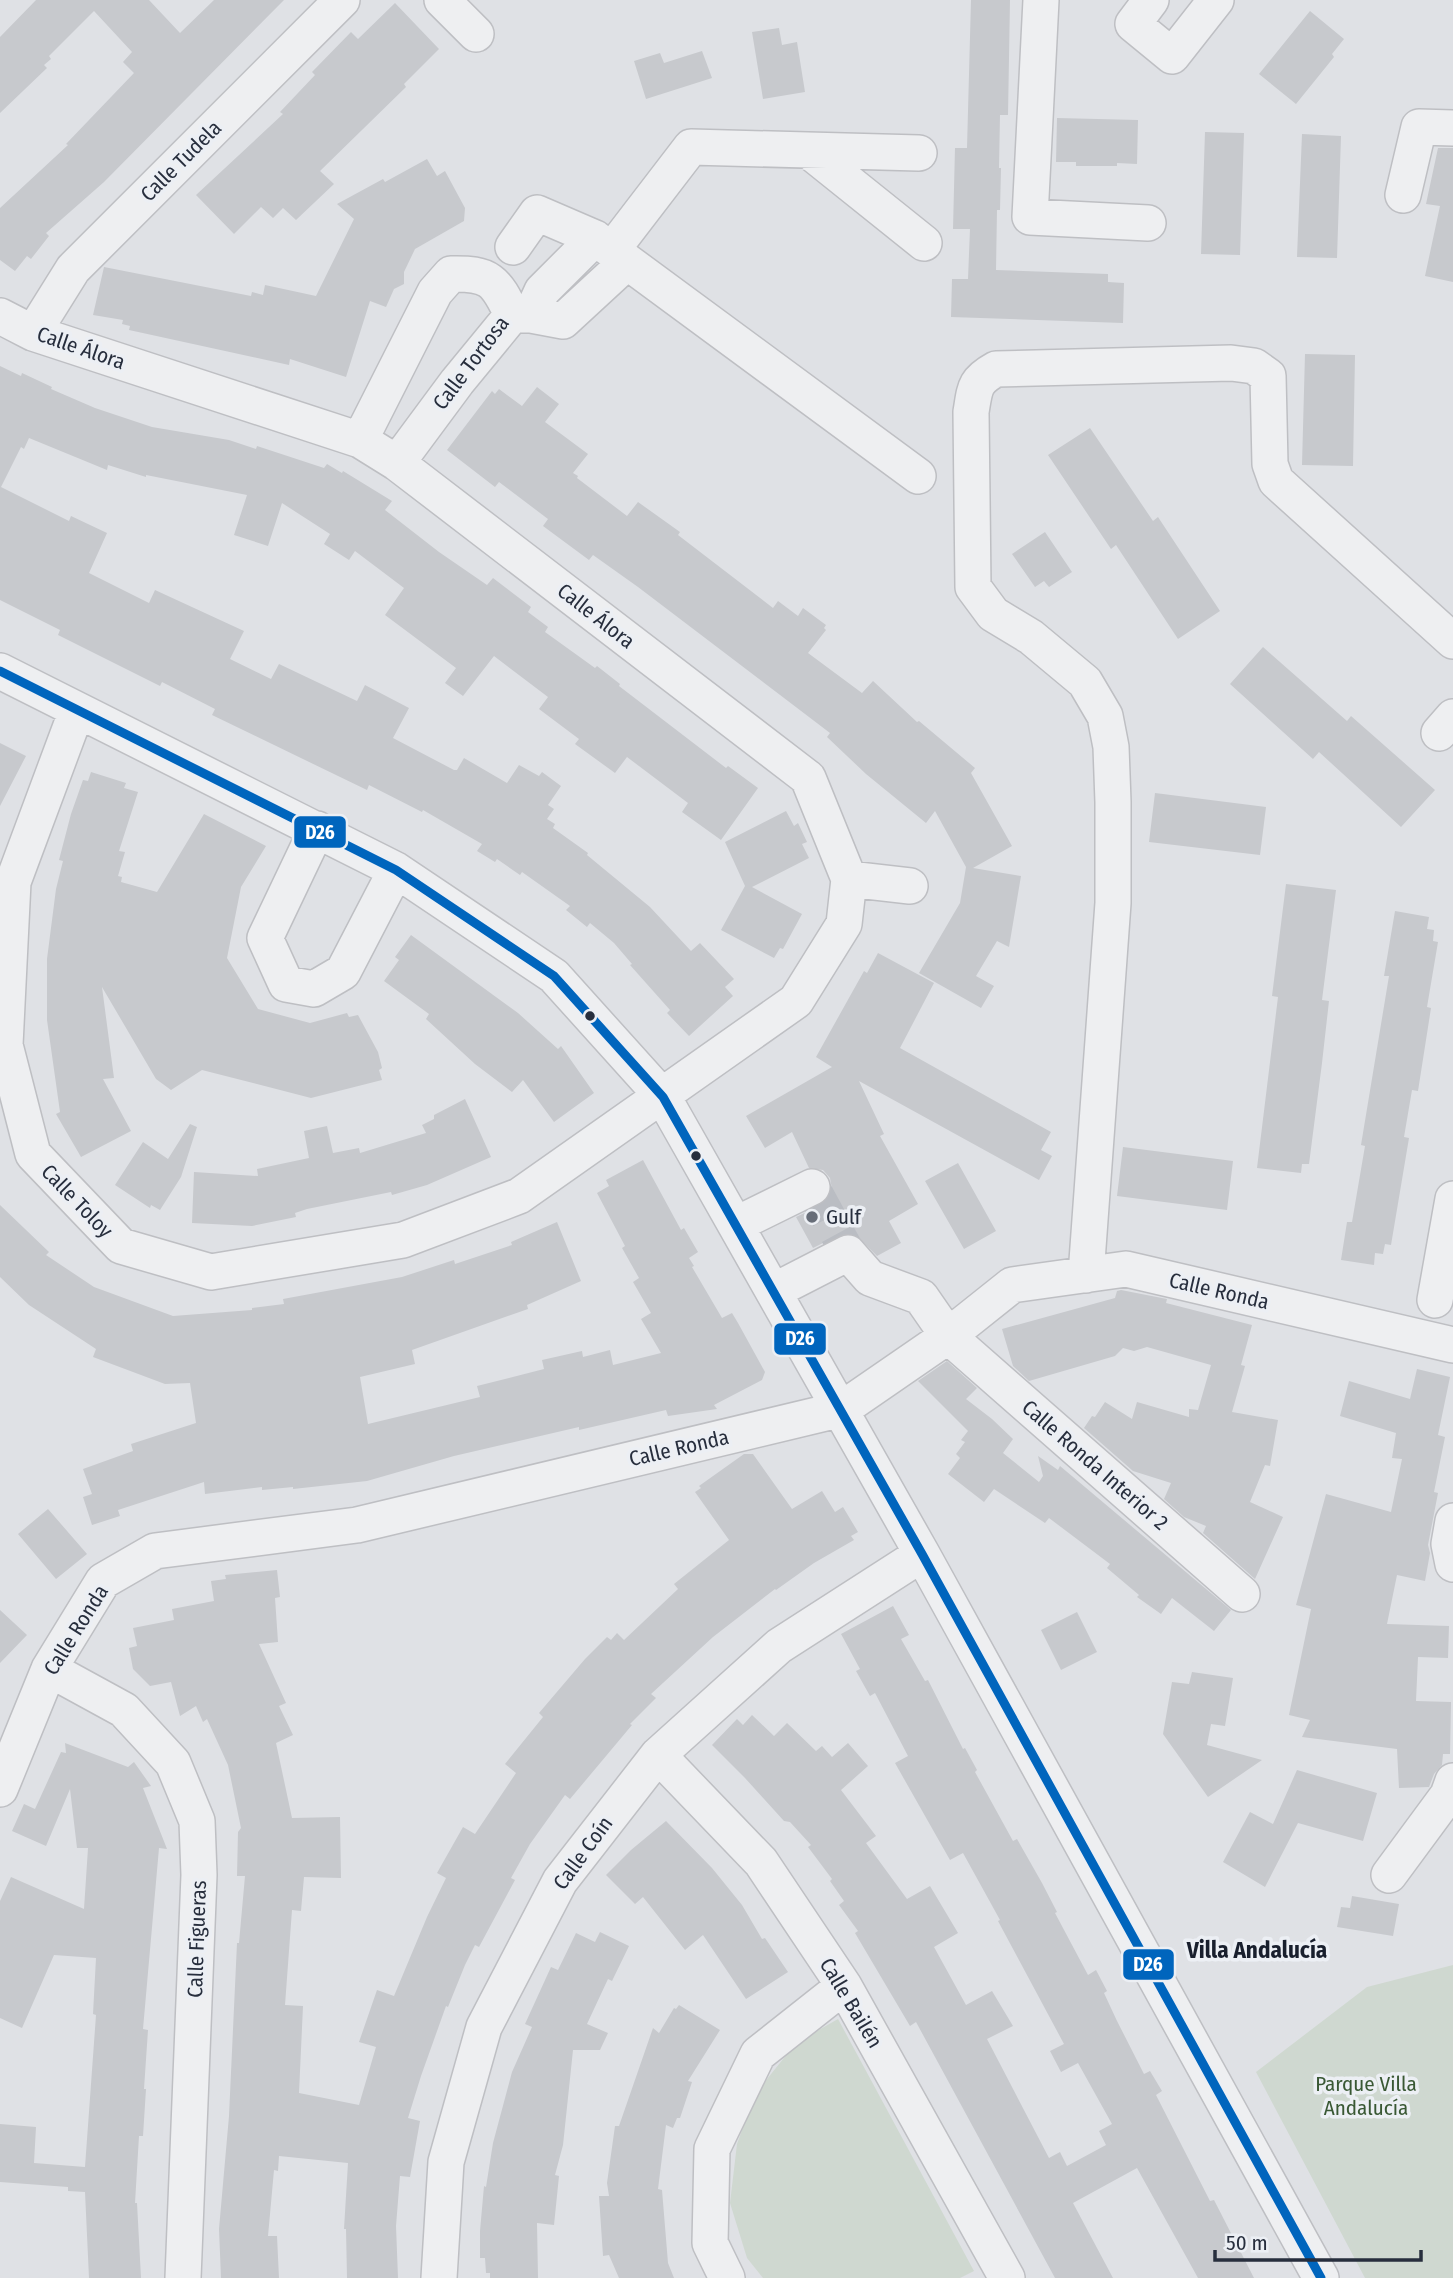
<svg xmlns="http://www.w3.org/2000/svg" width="1453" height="2278" viewBox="0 0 1453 2278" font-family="'Fira Sans Condensed',sans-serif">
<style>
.green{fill:#cfd8d0}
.building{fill:#c7c9cd}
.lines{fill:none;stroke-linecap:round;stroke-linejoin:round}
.minor-tunnel{stroke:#babdc3;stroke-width:35;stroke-dasharray:35 18;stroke-linecap:butt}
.minor-casing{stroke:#bebfc3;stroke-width:38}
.minor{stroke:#eeeff1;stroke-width:35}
.bus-1-casing{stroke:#eceff4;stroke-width:14}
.bus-1{stroke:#0065bd;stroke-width:9}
.bus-dot{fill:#272e3d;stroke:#eceff4;stroke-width:2.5}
.poi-dot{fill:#676d78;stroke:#eceff4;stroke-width:2.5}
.labels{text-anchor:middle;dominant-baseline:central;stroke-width:7;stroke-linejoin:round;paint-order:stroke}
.street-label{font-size:21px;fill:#272e3d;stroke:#eceff4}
.poi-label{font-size:21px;fill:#272e3d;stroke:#eceff4;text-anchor:start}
.park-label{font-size:21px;fill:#395834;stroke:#eceff4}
.neighbourhood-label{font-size:23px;font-weight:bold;fill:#191f2d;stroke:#eceff4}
.line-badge{stroke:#eceff4;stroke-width:2.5}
.badge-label{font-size:19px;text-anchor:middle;font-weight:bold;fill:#fff}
</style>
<rect width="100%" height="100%" fill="#dfe1e5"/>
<path class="green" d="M1453 1965V2278H1365L1256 2072 1367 1987Z
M838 2019 974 2271 960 2278H763L747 2258 730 2203 737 2144 755 2094 796 2043Z"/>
<path class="building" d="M36 0H149L180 33 214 0H284L104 182 46 233 49 236 31 259 27 256 15 271 0 260V208L68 145 66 144 134 73 123 62 132 52 94 11 49 56 51 59 44 65 47 68 0 113V37Z
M971 0H1010L1008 115H1000L999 168H1001L1000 210H997L996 270 1108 274V282L1124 283 1123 323 951 317 952 279H968L970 229H953L955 148H967Z
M395 3 439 49 404 84 406 87 320 171 334 184 296 220 283 208 273 218 261 207 234 234 196 195 283 114 280 112 315 75 312 72 351 32 358 39Z
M1310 11 1344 39 1332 54 1334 57 1296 104 1259 74Z
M779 28 782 45 797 42 805 92 763 99 752 32Z
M702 51 712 78 646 99 634 61 660 53 664 63Z
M1057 118 1138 120 1137 164 1117 163V166H1076V162H1056Z
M1205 132 1244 133 1240 255 1201 254Z
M1302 134 1341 136 1337 258 1297 257Z
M1438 148H1453V282L1425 276 1440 206 1426 204Z
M427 159 437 176 445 171 465 208 464 221 415 249 404 272V284L394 289 386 307 370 301 346 377 290 359 289 365 129 330 130 326 122 324 123 320 93 315 104 267 251 296 252 292 263 295 265 285 316 296 354 219 337 204 383 179 385 182Z
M1305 354 1355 355 1353 466 1302 465Z
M0 366 21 376 22 373 52 387 51 389 95 408 152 427 229 440 256 449 257 446 324 468 327 464 342 473 343 471 392 501 385 510 439 552 487 585 493 578 531 607 528 612 548 627 545 632 595 668 597 666 620 684 619 686 726 768 728 766 758 788 721 840 682 812 688 803 627 757 615 773 575 744 579 739 539 709 548 697 494 656 463 696 445 683 456 668 385 615 404 588 355 551 349 560 324 544 330 534 282 503 268 546 234 535 247 495 146 475V477L108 465 107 470 29 438 24 449 21 447 1 487 69 521 71 516 107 533 89 573 149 603 155 590 244 631 230 659 271 679 279 664 357 701 365 685 409 708 393 738 454 770H457L464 758 507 783 519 765 539 776 542 772 561 786 548 805 554 809 547 819 555 824 553 828 588 853 587 855 650 907 691 951 700 943 734 979 725 987 733 996 689 1036 667 1013 670 1010 630 965 632 964 614 943 590 923 587 927 566 910 570 906 522 872 520 875 497 859 495 862 477 851 482 844 423 810 422 812 369 785 367 790 212 715 215 709 162 682 160 686 58 635 60 630 0 600Z
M537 387 559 404 545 422 588 454 573 473 578 476 577 478 627 516 638 502 680 532 678 535 773 608 778 601 798 616 803 608 826 625 824 628 826 630 808 653 862 693 873 681 917 722 919 721 975 768 971 773 1012 846 973 868 1021 876 1009 947 997 941 976 976 994 986 981 1008 919 973 960 903 966 867 935 811 926 823 866 774 827 737 830 733 638 587 593 555 589 560 543 526 548 519 499 482 495 487 447 450 492 391 495 394 499 389 522 406Z
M1090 428 1153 521 1158 517 1220 611 1178 639 1116 545 1111 549 1048 455Z
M1045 532 1072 572 1049 587 1044 581 1035 587 1012 554Z
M1263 647 1347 721 1351 716 1435 790 1401 827 1319 752 1313 759 1230 684Z
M0 743 26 756 0 806Z
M91 772 126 783 124 788 138 792 119 851 125 852 118 876 122 877 121 882 157 892 204 814 266 846 241 887 227 958 258 1009 310 1023 347 1013 349 1017 358 1015 378 1052 382 1068 379 1070 382 1080 311 1098 202 1070 171 1090 156 1079 102 987 114 1078 103 1079 131 1131 81 1157 56 1114 60 1112 47 1020V959L56 889 63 861 59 860 71 814 83 780 88 781Z
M1155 793 1266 807 1260 855 1149 842Z
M786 811 794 826 798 823 807 842 802 844 809 858 752 887 802 914 783 949 780 948 774 958 721 930 745 886 725 842Z
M1286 884 1336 890 1322 1000 1329 1001 1322 1063 1309 1164H1302L1301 1173 1257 1168 1278 997 1272 996Z
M1395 911 1429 917 1427 929 1434 930 1433 941 1438 942 1427 1007 1431 1008 1418 1091 1412 1090 1404 1137 1409 1138 1391 1245 1385 1244 1383 1254 1375 1253 1374 1265 1341 1260 1347 1222H1352L1365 1146 1361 1145 1389 976H1384Z
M411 935 518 1013 558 1049 561 1046 594 1093 554 1122 523 1080 512 1092 475 1064 426 1019 429 1014 384 981 399 960 395 957Z
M878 953 934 983 900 1048 1051 1132 1041 1150 1052 1156 1039 1180 859 1081 884 1134 880 1136 918 1204 889 1221 901 1243 877 1256 855 1234 839 1235 813 1248 796 1217 821 1205 828 1199 832 1189 830 1178 823 1170 809 1168 792 1132 765 1148 746 1116 832 1067 816 1057 864 971 867 973Z
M465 1099 491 1157 427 1185 392 1195 391 1192 307 1209 295 1213 296 1217 252 1226 192 1223 194 1172 258 1176 257 1169 309 1158 304 1131 327 1126 333 1153 359 1148 360 1153 426 1133 422 1125 434 1119V1115Z
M190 1124 197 1127 181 1177 160 1210 151 1205 150 1208 115 1185 143 1142 168 1159Z
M1123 1147 1233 1161 1227 1210 1117 1196Z
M643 1160 681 1230 684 1228 698 1252 689 1258 694 1266 692 1267 722 1318 732 1313 738 1323 765 1372 762 1380 714 1405 717 1409 668 1416 666 1410 579 1430V1427L454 1456 367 1481 293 1489V1487L262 1490V1487L205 1494 204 1482 118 1510 120 1516 92 1525 83 1497 92 1494 83 1469 133 1451 131 1444 196 1423 190 1383 165 1384 93 1357 96 1349 29 1305 0 1277V1205L49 1252 46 1255 94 1287 173 1316 252 1310V1308L284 1304 283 1299 402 1277 454 1260 455 1264 512 1245 511 1242 557 1222 581 1281 527 1305 528 1309 412 1350 415 1364 360 1377 368 1424 480 1397 477 1386 544 1369 542 1360 582 1351 583 1357 610 1350 613 1365 661 1353 641 1319 651 1313 633 1282 639 1278 622 1248 625 1246 597 1193 609 1186 606 1180Z
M958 1163 996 1231 964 1249 925 1181Z
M1121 1290 1167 1299 1166 1303 1252 1325 1241 1365 1245 1366 1232 1412 1278 1420 1270 1466 1265 1465 1250 1502 1283 1517 1255 1579 1203 1533 1206 1526 1184 1517 1164 1499 1171 1483 1133 1471 1084 1428 1092 1416 1095 1417 1105 1402 1132 1419 1137 1402 1189 1417V1409L1198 1410 1211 1365 1147 1347 1134 1351 1123 1348 1115 1356 1029 1381 1013 1366 1002 1329 1115 1298 1117 1291Z
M947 1361 977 1388 966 1399 992 1419 1013 1439 1003 1453 1039 1482 1043 1476 1038 1456 1058 1470 1060 1466 1231 1610 1214 1631 1172 1598 1161 1614 1137 1597 1139 1595 1107 1568 1110 1564 1049 1518 1045 1523 994 1489 984 1502 948 1474 960 1458 956 1454 965 1442 961 1440 968 1431 918 1381Z
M1417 1369 1450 1377 1438 1435 1445 1437 1434 1492 1438 1493 1428 1545 1430 1553 1425 1581 1397 1575 1387 1624 1449 1626 1448 1658 1418 1657 1416 1701 1451 1702 1450 1754H1443L1442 1765 1434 1774 1429 1787 1399 1788 1397 1749 1302 1737 1310 1720 1289 1715 1311 1609 1296 1605 1326 1494 1391 1512 1402 1459 1392 1458 1396 1433 1340 1416 1349 1381 1410 1399Z
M744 1454H753L792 1509 822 1491 835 1512 843 1507 858 1532 851 1536 854 1540 814 1563 776 1590 775 1589 713 1637 651 1694 656 1698 630 1724 632 1725 570 1799 565 1795 530 1844 511 1878 515 1880 479 1947 475 1945 465 1965 448 2007 446 2006 421 2076 408 2118 420 2121 410 2177 400 2176 396 2226 398 2278H347L346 2229H344L348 2163 279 2156 278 2171 274 2170 268 2236H277L279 2278H221L219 2229 229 2116 237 1943H239L245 1876H237L238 1832 241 1828 228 1765 207 1719 203 1722 196 1706 180 1716 171 1682 150 1686 133 1669 129 1648 137 1646 133 1628 174 1620 172 1609 214 1601 211 1581 226 1579 225 1575 277 1570 280 1597 275 1598 278 1642 259 1644 286 1703 279 1706 293 1735 276 1743 292 1818 340 1817 341 1878 304 1877 301 1911 292 1910 285 2005 303 2006 299 2093 359 2105 376 2047 359 2042 377 1990 394 1996 427 1917 446 1878 437 1873 463 1827 475 1834 516 1773 505 1764 543 1717 539 1713 585 1659 607 1637 611 1640 617 1633 624 1640 678 1589 674 1584 729 1540 695 1492 701 1488 699 1486Z
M48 1509 87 1554 56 1579 18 1534Z
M893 1606 909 1635 901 1639 925 1681 928 1680 963 1749 965 1748 977 1770 975 1772 1013 1841 1017 1839 1042 1883 1057 1912 1055 1913 1088 1975 1096 1970 1107 1991 1104 1993 1117 2021 1144 2074 1150 2071 1162 2091 1156 2095 1210 2201 1214 2200 1254 2278H1198L1137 2168 1073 2203 1113 2278H1055L916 2022 910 2026 855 1933 858 1931 839 1905 844 1901 830 1881 832 1879 808 1847 811 1845 790 1822 784 1821 745 1778 712 1745 737 1719 743 1725 752 1715 774 1736 787 1723 816 1751 822 1746 832 1757 848 1743 868 1766 841 1790 876 1836 866 1843 907 1899 930 1886 958 1933 934 1947 966 2005 992 1991 1013 2026 987 2039 1049 2158 1060 2152 1067 2166 1106 2145 1099 2131 1112 2124 1078 2063 1061 2072 1050 2051 1064 2044 998 1921 1000 1920 963 1853 950 1860 895 1763 908 1756 875 1693 870 1696 856 1671 860 1669 841 1634Z
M0 1610 27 1635 0 1663Z
M1077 1612 1097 1652 1061 1670 1041 1630Z
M1192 1672 1233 1678 1225 1726 1211 1724 1207 1745 1262 1760 1208 1797 1163 1734 1172 1682 1189 1684Z
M65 1743 128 1767 134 1762 151 1786 143 1788 167 1849 159 1848 143 2029 148 2030 144 2089H146L143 2136H139L135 2203H137L141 2278H89L85 2192 68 2191V2187L0 2182V2124L36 2127 34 2163 85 2167 96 2015 93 2014 96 1958 54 1955 22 2028 0 2018V1901L11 1877 84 1909 88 1848H77L70 1789 46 1846 12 1831 24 1804 35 1809 61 1752 66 1753Z
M1297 1770 1377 1793 1363 1841 1298 1823 1265 1887 1223 1862 1250 1812 1273 1824Z
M666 1821 712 1868 742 1905 762 1939 765 1938 788 1972 746 1999 703 1935 685 1950 643 1897 635 1904 606 1875 631 1850Z
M1352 1896 1399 1904 1393 1936 1337 1927 1341 1907 1350 1908Z
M600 1932 629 1946 612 1981 608 1979 587 2024 608 2033 600 2050H573L563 2145 555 2175 559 2176 554 2225 537 2223 538 2278H490V2273H486L485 2258H480V2231L484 2186 486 2187 493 2143 512 2072 532 2027 525 2024 551 1967 558 1970 576 1933 595 1942Z
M679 2005 720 2030 688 2081 692 2082 680 2118H677L673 2128 666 2125 658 2189 662 2190 668 2263 674 2278H619L609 2255 603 2256 599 2196H609L607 2183 615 2126H619L653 2028 659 2033 674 2008 676 2009Z"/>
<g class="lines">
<path class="minor-tunnel" d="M812 1187 848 1253"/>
<defs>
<path id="minor" d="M442 0 476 34
M1041 0 1030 217 1148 223
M1151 0 1133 24 1172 56 1216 0
M808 150 924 243
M1403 195 1419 127 1453 128
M513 247 537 213 595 238 918 476
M612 250 691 147 919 153
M512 315H531L563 321 627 262
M531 315 542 291 595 238
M0 316 33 333 360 440 397 463 808 778 849 879 844 924 796 1001 519 1196 403 1240 211 1272 121 1246 33 1154 5 1045 13 882 77 710
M33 333 73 269 342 0
M360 440 435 292 451 274C489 273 496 280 512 315L457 382 397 463
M0 671 396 870 554 976 663 1097 922 1554 1321 2278
M1439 733 1453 717
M317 829 265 938 286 984 314 989 343 972 396 870
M849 879 910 886
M737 1224 812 1187
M1086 1275 1113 903V802L1111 747 1105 716 1085 682 1031 637 993 614 973 587 971 412C975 388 974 381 996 369L1231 363 1254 366 1268 376 1270 464 1276 481 1453 641
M774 1291 848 1253 870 1278 921 1297 948 1336 1242 1594
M1435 1300 1453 1199
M1453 1521 1449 1544 1453 1564
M49 1669 124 1710 173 1763 197 1821 199 1875 183 2278
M658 1755 761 1862 844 1986 1007 2278
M0 1789 49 1669 103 1581 155 1551 357 1525 842 1409 948 1336 1012 1285 1126 1269 1453 1345
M1389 1875 1448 1795 1453 1781
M439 2278 446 2162 484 2027 560 1881 658 1755 779 1646 922 1554
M727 2278 710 2243 712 2149 758 2054 844 1986"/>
</defs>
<use href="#minor" class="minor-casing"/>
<use href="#minor" class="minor"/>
<defs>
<path id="bus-1" d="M0 671 396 870 554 976 663 1097 922 1554 1321 2278"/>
</defs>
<use href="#bus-1" class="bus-1-casing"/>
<use href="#bus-1" class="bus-1"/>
</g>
<g class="bus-dot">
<circle cx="590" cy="1016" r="6"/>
<circle cx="696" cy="1156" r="6"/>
</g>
<circle class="poi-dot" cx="812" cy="1217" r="7"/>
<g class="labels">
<g class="street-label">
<text transform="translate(181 161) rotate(-45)">Calle Tudela</text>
<text transform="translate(81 348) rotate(19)">Calle Álora</text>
<text transform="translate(471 363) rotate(-53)">Calle Tortosa</text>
<text transform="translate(596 616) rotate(38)">Calle Álora</text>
<text transform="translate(77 1201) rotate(46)">Calle Toloy</text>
<text transform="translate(1219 1291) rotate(13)">Calle Ronda</text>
<text transform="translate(679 1448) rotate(-13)">Calle Ronda</text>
<text transform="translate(1095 1465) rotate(41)">Calle Ronda Interior 2</text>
<text transform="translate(76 1630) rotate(-58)">Calle Ronda</text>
<text transform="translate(583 1853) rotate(-54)">Calle Coín</text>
<text transform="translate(197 1939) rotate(-88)">Calle Figueras</text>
<text transform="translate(851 2003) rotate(59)">Calle Bailén</text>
</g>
<g class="poi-label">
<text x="826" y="1217">Gulf</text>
</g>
<g class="park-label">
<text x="1366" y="2084">Parque Villa<tspan x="1366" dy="24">Andalucía</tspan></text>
</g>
<g class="neighbourhood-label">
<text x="1257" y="1950">Villa Andalucía</text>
</g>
</g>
<g class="line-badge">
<rect x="293" y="815" width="54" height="34" rx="7" fill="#0065bd"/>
<rect x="773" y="1322" width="54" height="34" rx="7" fill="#0065bd"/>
<rect x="1122" y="1948" width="53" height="33" rx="7" fill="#0065bd"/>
</g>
<g class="badge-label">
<text x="320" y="839">D26</text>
<text x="800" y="1345">D26</text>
<text x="1148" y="1971">D26</text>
</g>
<path d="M1215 2250v10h206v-10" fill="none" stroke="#272e3d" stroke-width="3.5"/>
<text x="1226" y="2250" font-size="21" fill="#272e3d" stroke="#eceff4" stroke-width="5" paint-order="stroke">50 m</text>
</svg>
